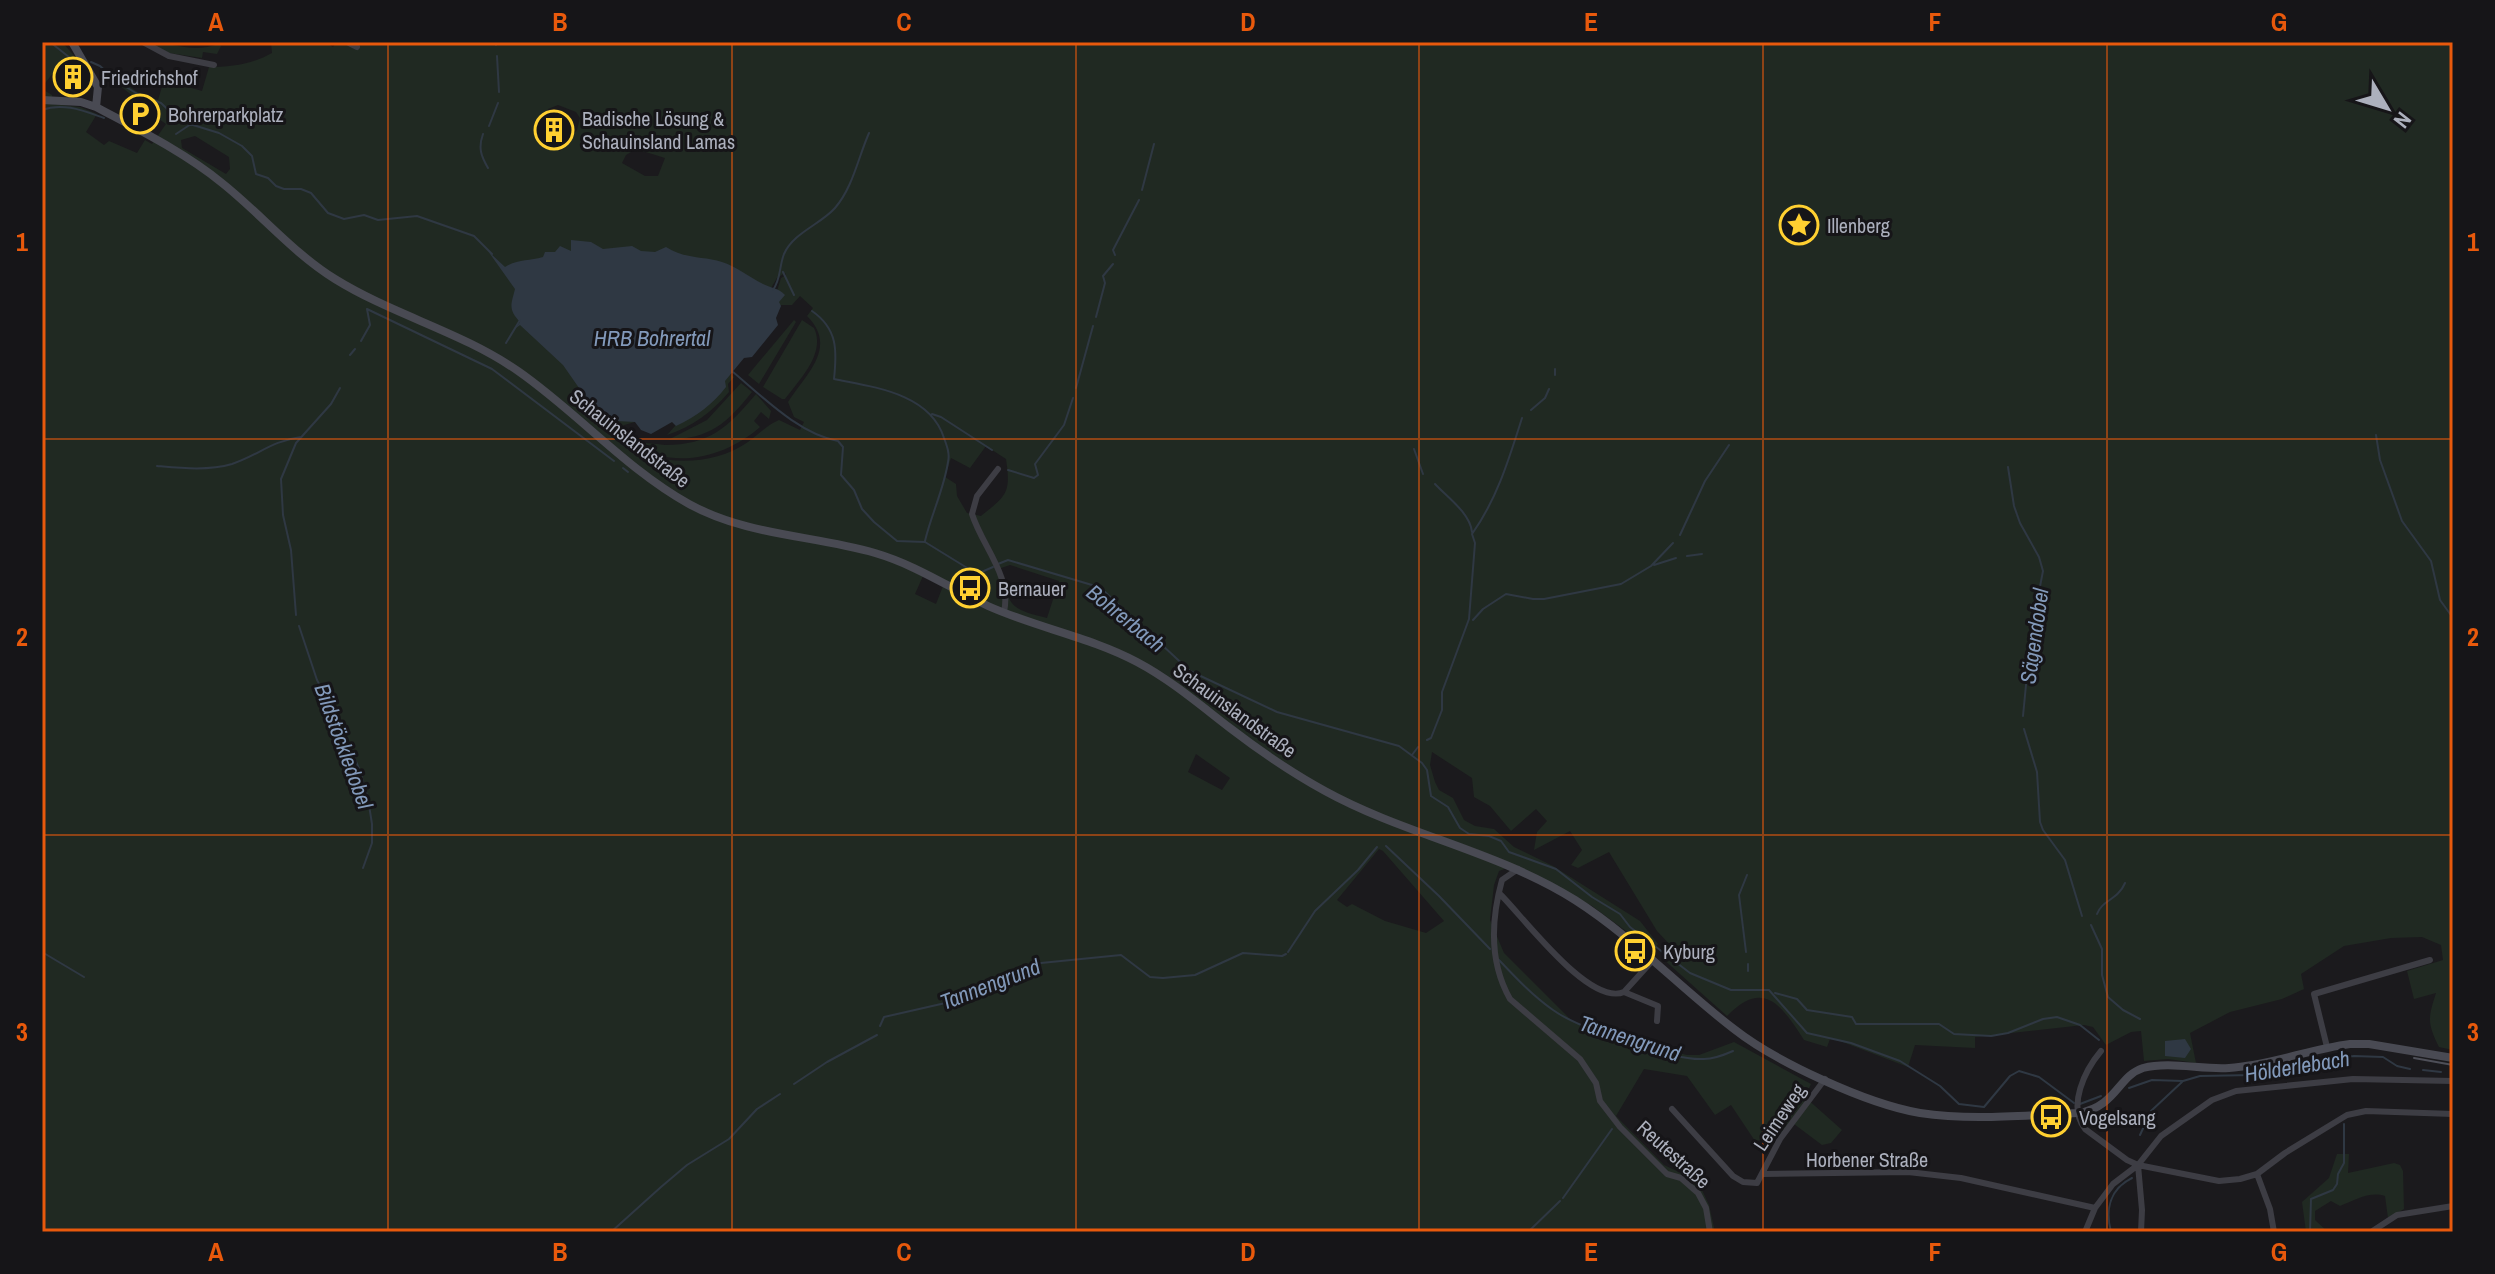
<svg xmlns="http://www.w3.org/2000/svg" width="2495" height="1274" viewBox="0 0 2495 1274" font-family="'Archivo Narrow',sans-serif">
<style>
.green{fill:#202922;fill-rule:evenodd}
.water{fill:#2f3843}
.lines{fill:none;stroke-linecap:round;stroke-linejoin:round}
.stream{stroke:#2f3843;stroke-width:2}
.street{stroke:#3d3d44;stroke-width:6}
.secondary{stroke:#494a53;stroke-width:8}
.tram{stroke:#4e4f58;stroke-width:2}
.grid{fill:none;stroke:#e8590c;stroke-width:2;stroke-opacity:0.55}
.labels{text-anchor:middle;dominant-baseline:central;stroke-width:6;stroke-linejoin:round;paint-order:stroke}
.poi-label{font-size:20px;fill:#acb0bd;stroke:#161518;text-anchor:start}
.street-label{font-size:20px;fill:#acb0bd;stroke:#161518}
.water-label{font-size:22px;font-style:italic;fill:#8299ba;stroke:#161518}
.neatline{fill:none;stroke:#e8590c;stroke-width:3}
.grid-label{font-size:26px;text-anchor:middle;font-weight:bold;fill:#e8590c}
</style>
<rect width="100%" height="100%" fill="#1b1a1d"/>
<path class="green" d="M42 42H62L77 59 57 68 42 87Z
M147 42C175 42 190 54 219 44L221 46 217 54 203 52 202 58 169 53Z
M271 42H325L333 47 336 42 356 48 360 42H2453V1050L2439 1047C2427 1023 2428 1018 2436 993L2414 999 2407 971 2443 960 2441 945 2422 937 2391 938 2344 946 2301 974 2304 989 2282 999 2230 1012 2190 1033 2196 1063 2168 1059 2144 1061 2141 1031 2131 1032 2106 1045 2093 1027 2084 1025 1975 1037V1048L1915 1045 1908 1067 1840 1041 1830 1039 1827 1047 1804 1040C1782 1006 1764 978 1727 1016L1662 958 1671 946 1657 931 1609 852 1578 868 1571 865 1582 850 1570 831 1534 850 1537 832 1547 821 1536 809 1511 831 1490 806 1474 797 1472 778 1432 752 1430 765 1435 782 1439 790 1453 798 1464 820 1475 826 1494 829 1514 847 1553 866 1640 921 1658 944 1653 951 1592 906 1515 865 1499 871 1494 885 1490 920 1504 953 1572 1021 1629 1041 1687 1055H1699L1734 1042 1811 1084 1805 1097 1842 1130 1831 1143 1822 1145 1790 1121 1780 1137 1755 1141 1731 1105 1715 1115 1687 1076 1644 1069 1616 1116 1664 1165 1683 1174 1702 1190 1709 1205 1715 1232H42V89L52 95 53 104 80 107 97 114 86 132 104 145 109 141 137 153 145 140 152 144 166 124 146 110 127 102 134 97 104 73 107 71 139 93 158 100 164 80 202 91 209 67C231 67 253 64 272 53ZM558 105 576 112 580 118 577 130 560 151 538 141 548 109ZM195 136 229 157 230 169 226 174 182 148 181 140ZM636 149 665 158 658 176H645L622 163 626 155ZM785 273 786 275 781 278 777 291V305H792L800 296 813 308 807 316C838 347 807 373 788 402L794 417 804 422 800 430 779 420C767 425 759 434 748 442 719 462 681 465 649 456L647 461 611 429 638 421 768 293 777 278ZM986 446 1006 459C1011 493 1007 495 981 516L967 513 957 496 956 484 945 477 951 458 970 468ZM1010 565 1059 581 1047 618C1007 608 1010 606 1001 568ZM923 576 943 586 936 604 915 594ZM1196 754 1230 778 1222 790 1188 772ZM1379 849 1383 851 1444 921 1426 933 1385 921 1352 904 1347 907 1337 900Z
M794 320 796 322 759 384 748 375Z
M802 320 814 328C826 353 800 379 785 399H782L763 387Z
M725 370 734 377 728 384 729 392C711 413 693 426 667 435Z
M741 383 752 392C726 424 711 438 668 440L707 420Z
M756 394 771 411 769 419 761 412 754 421 760 427C726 457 672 472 633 442 643 442 654 444 665 445 710 445 728 427 756 394Z
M2337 1154H2349L2348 1173 2394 1163 2400 1165 2403 1171 2404 1209 2388 1218 2385 1196C2370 1191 2355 1200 2340 1206L2331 1201 2315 1211V1220L2328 1232H2306L2302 1202 2329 1178Z"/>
<path class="water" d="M571 240 591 242 603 249 632 246 641 251 655 252 666 247C684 259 703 256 722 262 737 267 749 277 763 284 771 288 779 288 785 295L779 302 781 306 776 318 778 325 752 357 744 358 725 381 726 387C712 405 697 416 676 426L672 422 651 434 641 430 635 422 617 421 605 415 586 398 563 365 520 325 516 328 520 322C508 309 511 305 515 289L488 251 505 267C518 259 529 261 543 257L545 252H555L560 246 571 251Z
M2185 1039 2191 1049 2185 1058 2165 1056V1041Z"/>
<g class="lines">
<path class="stream" d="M50 42 74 61
M496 45 497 42
M497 56 499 92
M91 62 100 66 118 82 139 95 161 103 180 121 219 133 242 146 252 156 256 174 268 178 276 186 284 189H301L311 193 328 213 344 219 364 215 378 220 417 216 474 236 492 254
M42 110C63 102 84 111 104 118
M489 126 498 103
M176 134 191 124
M483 134C478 148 481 156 488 168
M1142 190 1154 144
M1115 255 1113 250 1139 200
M783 272 794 295
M773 290C781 279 779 267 784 254 793 233 821 224 835 208 853 187 858 158 869 133
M367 309 492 369 614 461
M812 311C838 329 837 351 834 379 873 387 930 393 944 438 947 446 950 454 948 462 944 489 931 515 925 541
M1096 317 1105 283 1103 276 1113 264
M361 341 370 325 367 309
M506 343 520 320
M350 355 355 349
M733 372C763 397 799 434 838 441L843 447 841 475 854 490 862 509 874 522 897 541 925 542 977 574 993 567
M1555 375V369
M1076 388 1093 326
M1531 410 1545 398 1549 389
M932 414 941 417 992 450
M2376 435 2380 460 2402 521 2431 561 2440 600 2453 618
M1414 449 1423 474
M157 466C180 468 208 471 232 464 259 455 271 441 301 437
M2008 467 2014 506 2020 523 2039 557 2043 571 2031 633 2023 716
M623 468 628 472
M1008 470 1034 478 1038 475 1035 464 1064 425 1073 398
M1435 484C1447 497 1470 513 1472 532
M1680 535 1705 481 1729 445
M1687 556 1702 554
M998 564 1008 560 1092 585 1104 591 1190 671 1277 712 1399 746 1422 763 1427 770 1431 796 1448 807 1460 828 1469 834 1489 836 1501 841 1509 852 1556 869 1592 897 1620 914 1630 927 1690 973 1731 990H1769L1807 1033 1851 1043 1900 1061 1940 1086 1959 1104 1984 1107 2010 1076 2019 1071 2039 1077 2074 1103
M1654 565 1676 558
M296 615 291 550 283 515 281 479 296 443 331 404 340 388
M1473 620 1483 609 1506 594 1533 599H1544L1621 584 1651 566 1673 543
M299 626 317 680 336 714 360 771 368 799 372 824V843L363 868
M2024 729 2037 772 2040 822 2043 830 2065 860 2082 916
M1427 740 1431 738 1442 710V692L1469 619 1475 543 1472 534C1497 499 1509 459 1522 418
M1412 755 1418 747
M1386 846 1439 896 1490 949
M2097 914C2102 900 2118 900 2125 883
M2091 925 2102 949V975L2108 997 2123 1010 2140 1019
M42 952 84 977
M1288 952 1315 911 1358 870 1377 847
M1746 952 1739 895 1747 875
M1499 960C1516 978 1533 996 1553 1010 1578 1028 1674 1061 1704 1059 1714 1059 1724 1055 1733 1051
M1748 964V971
M1775 993 1797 999 1807 1010 1852 1017 1856 1024H1939L1954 1034 1991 1036 2008 1033 2043 1019 2057 1017 2080 1025 2099 1040
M880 1026 884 1017 963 999 1041 963 1121 955 1150 977 1163 978 1195 975 1243 953 1282 956 1286 954
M2423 1070 2441 1072
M2451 1073H2453
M794 1084 827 1062 877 1035
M2129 1088 2152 1080 2183 1081 2200 1076 2253 1075 2301 1063 2354 1056 2383 1057 2397 1066 2410 1069
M2080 1104 2101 1096
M2140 1135 2151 1111 2182 1082
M1563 1198 1612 1129
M611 1232 661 1187 687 1165 729 1139 757 1109 780 1094
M1528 1232 1560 1201
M2111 1232C2105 1209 2110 1189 2132 1178
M2310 1232 2311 1199 2333 1190 2337 1184 2338 1174 2344 1163V1124"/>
<path class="street" d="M143 42 169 56 214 65
M347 42 357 47
M998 469 977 496 972 514C982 546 1012 576 1004 612
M1518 869 1502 880C1491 920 1489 962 1510 999L1580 1059 1596 1083 1600 1101 1620 1127 1667 1174 1681 1178 1698 1193 1706 1208 1710 1232
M1499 893C1522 915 1589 1007 1624 992L1653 960
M1624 992 1658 1006 1657 1021
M2327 1047 2314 994 2430 960
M2101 1051C2085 1070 2067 1106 2085 1129L2127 1160 2138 1165 2219 1181 2240 1179 2257 1174 2285 1153 2347 1115 2366 1111 2453 1114
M1672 1109 1733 1176 1743 1182 1757 1183 1780 1139 1825 1079
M2138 1165 2142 1210 2141 1232
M1762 1174 1908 1172 1961 1178 2095 1208
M2257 1174 2270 1209 2274 1232
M2085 1232 2095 1208 2113 1184 2138 1165 2161 1136 2212 1100 2236 1091 2353 1079 2453 1081
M2371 1232 2397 1215 2453 1206"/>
<path class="secondary" d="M72 42 98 87 96 107
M42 100 81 102 96 107C139 130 184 152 222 183 261 214 293 253 335 279 393 315 462 332 518 371 577 412 626 469 689 504 747 536 813 535 875 553 916 565 950 588 988 606 1037 628 1090 637 1137 662 1171 680 1200 705 1230 728 1260 751 1292 773 1325 791 1405 835 1497 851 1575 900 1633 937 1680 988 1734 1029 1776 1062 1867 1104 1920 1113 1972 1121 2026 1115 2079 1113 2117 1106 2118 1076 2143 1068 2170 1061 2202 1070 2229 1068 2271 1065 2310 1049 2350 1044H2369L2453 1058"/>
<path class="tram" d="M2414 1058 2453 1065"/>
</g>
<path class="grid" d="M388 42V1232M732 42V1232M1076 42V1232M1419 42V1232M1763 42V1232M2107 42V1232M42 439H2453M42 835H2453"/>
<defs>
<symbol id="building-ring" viewBox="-11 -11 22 22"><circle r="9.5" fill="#161518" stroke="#ffd031" stroke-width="1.5"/><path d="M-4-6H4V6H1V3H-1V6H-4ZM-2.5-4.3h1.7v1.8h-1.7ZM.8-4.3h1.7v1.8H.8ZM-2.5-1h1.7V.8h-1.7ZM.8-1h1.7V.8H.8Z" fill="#ffd031"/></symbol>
<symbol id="parking-ring" viewBox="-11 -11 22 22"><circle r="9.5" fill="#161518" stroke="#ffd031" stroke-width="1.5"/><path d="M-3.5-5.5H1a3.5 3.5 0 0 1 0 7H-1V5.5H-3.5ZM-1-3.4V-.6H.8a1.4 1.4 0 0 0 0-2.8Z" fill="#ffd031"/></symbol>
<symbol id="sight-ring" viewBox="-11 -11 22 22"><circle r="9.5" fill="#161518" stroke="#ffd031" stroke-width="1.5"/><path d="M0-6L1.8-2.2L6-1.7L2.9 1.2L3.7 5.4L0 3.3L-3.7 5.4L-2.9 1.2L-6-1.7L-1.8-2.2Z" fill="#ffd031"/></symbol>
<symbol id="bus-ring" viewBox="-11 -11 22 22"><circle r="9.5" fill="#161518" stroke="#ffd031" stroke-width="1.5"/><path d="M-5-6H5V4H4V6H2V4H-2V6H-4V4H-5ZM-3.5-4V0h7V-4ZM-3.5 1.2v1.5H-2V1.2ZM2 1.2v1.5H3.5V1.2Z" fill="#ffd031"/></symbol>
</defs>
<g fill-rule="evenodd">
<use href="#building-ring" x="51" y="55" width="44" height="44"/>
<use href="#parking-ring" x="118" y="92" width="44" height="44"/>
<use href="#building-ring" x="532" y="108" width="44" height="44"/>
<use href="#sight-ring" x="1777" y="203" width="44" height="44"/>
<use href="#bus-ring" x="948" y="566" width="44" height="44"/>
<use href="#bus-ring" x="1613" y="929" width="44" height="44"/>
<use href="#bus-ring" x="2029" y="1095" width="44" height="44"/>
</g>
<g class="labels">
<g class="poi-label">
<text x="101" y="77">Friedrichshof</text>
<text x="168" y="114">Bohrerparkplatz</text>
<text x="582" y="118">Badische Lösung &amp;<tspan x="582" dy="23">Schauinsland Lamas</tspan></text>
<text x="1827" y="225">Illenberg</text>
<text x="998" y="588">Bernauer</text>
<text x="1663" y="951">Kyburg</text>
<text x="2079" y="1117">Vogelsang</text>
</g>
<g class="street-label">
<text transform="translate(630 438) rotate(38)">Schauinslandstraße</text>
<text transform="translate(1235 710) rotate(36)">Schauinslandstraße</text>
<text transform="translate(1779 1117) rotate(-56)">Leimeweg</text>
<text transform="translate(1674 1154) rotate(42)">Reutestraße</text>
<text x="1867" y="1159">Horbener Straße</text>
</g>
<g class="water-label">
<text x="652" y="338">HRB Bohrertal</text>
<text transform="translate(1126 618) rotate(39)">Bohrerbach</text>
<text transform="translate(2034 636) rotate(-82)">Sägendobel</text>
<text transform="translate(344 746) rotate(70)">Bildstöckledobel</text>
<text transform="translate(990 984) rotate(-21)">Tannengrund</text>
<text transform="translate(1630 1038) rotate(18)">Tannengrund</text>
<text transform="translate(2297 1066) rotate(-9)">Hölderlebach</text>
</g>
</g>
<rect width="2495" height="1274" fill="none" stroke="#161518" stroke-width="88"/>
<g transform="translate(2387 108) rotate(128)" stroke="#161518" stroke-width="6" paint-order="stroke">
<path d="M0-6L14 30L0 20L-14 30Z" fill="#acb0bd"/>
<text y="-12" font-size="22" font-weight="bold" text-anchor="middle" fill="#acb0bd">N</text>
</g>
<rect x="44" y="44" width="2407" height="1186" class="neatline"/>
<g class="grid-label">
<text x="216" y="31">A</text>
<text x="560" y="31">B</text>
<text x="904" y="31">C</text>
<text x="1248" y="31">D</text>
<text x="1591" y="31">E</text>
<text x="1935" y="31">F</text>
<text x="2279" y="31">G</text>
<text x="22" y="251">1</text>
<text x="2473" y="251">1</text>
<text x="22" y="646">2</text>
<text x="2473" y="646">2</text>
<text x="22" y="1041">3</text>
<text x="2473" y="1041">3</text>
<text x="216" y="1261">A</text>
<text x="560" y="1261">B</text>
<text x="904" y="1261">C</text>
<text x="1248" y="1261">D</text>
<text x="1591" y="1261">E</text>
<text x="1935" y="1261">F</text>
<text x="2279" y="1261">G</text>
</g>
</svg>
